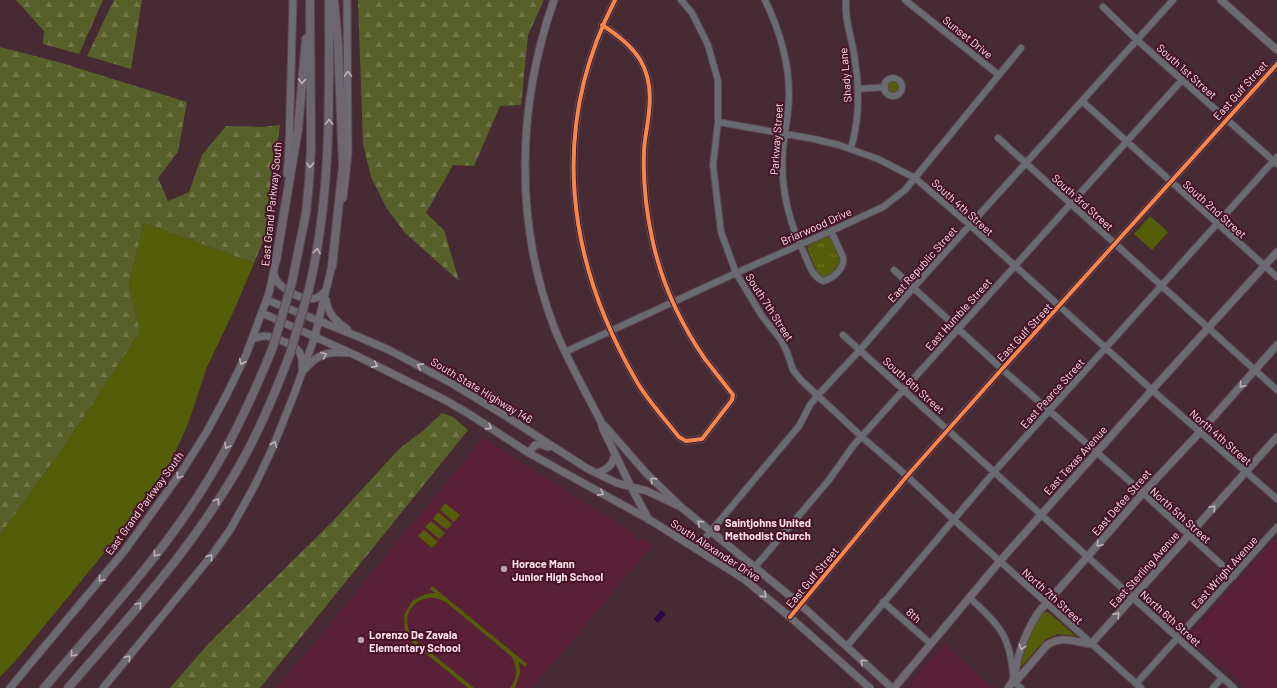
<svg xmlns="http://www.w3.org/2000/svg" width="1277" height="688" viewBox="0 0 1277 688" font-family="Barlow,sans-serif">
<style>
.built{fill:#592037}
.grass{fill:#545d07}
.forest{fill:url(#forest-firs)}
.park{fill:url(#park-tufts)}
.water{fill:#2b074a}
.lines{fill:none;stroke-linecap:round;stroke-linejoin:round}
.minor-casing{stroke:#5d464e;stroke-width:8}
.major-casing{stroke:#5d464e;stroke-width:9}
.highway-casing{stroke:#5d464e;stroke-width:10}
.minor{stroke:#686b71;stroke-width:6}
.major{stroke:#6d6a72;stroke-width:7}
.highway{stroke:#6d666e;stroke-width:8}
.highway-bridge-casing{stroke:#5d464e;stroke-width:10;stroke-linecap:butt}
.highway-bridge{stroke:#6d666e;stroke-width:8}
.cycleway-casing{stroke:#471328;stroke-width:6}
.cycleway{stroke:#f5874c;stroke-width:4}
.oneway{stroke:#c3b1b9}
.oneway2{stroke:#c3b0b8}
.poi-dot{fill:#bda1aa;stroke:#471328;stroke-width:1.5}
.labels{text-anchor:middle;dominant-baseline:central;stroke-width:4;stroke-linejoin:round;paint-order:stroke}
.street-label{font-size:11px;fill:#fde1e9;stroke:#471328}
.poi-label{font-size:11px;font-weight:bold;fill:#fde1e9;stroke:#471328;text-anchor:start}
</style>
<defs>
<pattern id="forest-firs" width="22" height="20" patternUnits="userSpaceOnUse"><rect width="22" height="20" fill="#58602a"/><path d="M5 1l3.5 6h-7zM16 11l3.5 6h-7z" fill="#717649"/></pattern>
<pattern id="park-tufts" width="24" height="20" patternUnits="userSpaceOnUse"><rect width="24" height="20" fill="#545d07"/><path d="M3 7l-1-3M5 7V3M7 7l1-3M15 17l-1-3M17 17v-4M19 17l1-3" fill="none" stroke="#6e742b"/></pattern>
</defs>
<rect width="100%" height="100%" fill="#462a34"/>
<path class="built" d="M483 438 636 535 634 539 637 542 641 538 653 545 532 688H277Z
M1277 536V688H1246L1188 636Z
M944 643 992 688H907Z"/>
<path class="grass" d="M888 87a6 6 0 1 1 12 0a6 6 0 1 1-12 0Z
M1150 216 1168 232 1152 250 1134 234Z
M144 223 254 263 236 306 207 367 188 424 168 468 128 524 17 659 0 677V535L67 442 140 332 129 284Z
M445 503 460 515 454 522 440 510Z
M438 512 452 524 447 530 433 519Z
M431 521 445 533 439 539 425 527Z
M424 530 438 542 432 548 418 536Z
M432 586 527 664 525 667 519 662 520 673 515 688H510C518 678 518 667 511 656L447 603C425 587 397 610 411 634 415 642 424 647 431 653 445 664 460 676 474 688H468L413 643 405 630 404 615 412 601 425 594 435 593 430 589Z
M1044 612H1048L1076 636 1057 634 1045 640 1021 667 1020 664 1033 629Z"/>
<path class="forest" d="M16 0H103L79 54 43 44 44 31Z
M114 0H142L131 69 87 56Z
M358 0H544L528 35 521 105 500 106 474 166 453 165 426 213 444 230 459 281 405 233 386 207 371 177 363 144Z
M0 47 58 62 187 102 178 152 158 178 168 201 189 192 202 155 226 126 263 127 280 125 265 237 254 263 144 223 129 284 140 332 67 442 0 535Z
M442 413 453 417 468 430 260 688H170L208 644 332 522 400 448 424 430Z"/>
<path class="park" d="M827 236 831 238C833 244 840 254 840 261 840 265 837 267 835 269 830 276 825 281 818 274L807 248 808 245Z"/>
<path class="water" d="M661 610 666 614 658 623 654 619Z"/>
<g class="lines">
<defs>
<path id="minor" d="M681 0 692 13 708 45 718 81V122L713 165 721 232 736 273 762 316 781 340 787 352 793 370 801 380 862 437 907 476 953 519 1141 688
M765 0C779 29 789 62 789 94 789 112 785 130 783 149 780 186 788 221 805 255 809 265 813 277 823 281 833 279 845 268 843 257L831 231
M846 0C844 21 853 40 855 61 860 90 859 120 851 149
M905 0 999 75
M1103 7 1137 40 1277 164
M602 25C637 47 654 69 649 111 648 126 644 139 644 153 643 181 646 210 652 238 661 281 680 323 705 359 714 371 724 383 733 395L732 400 702 439 686 441 679 437C665 419 648 401 637 382 566 260 549 128 615 0
M884 87a9 9 0 1 1 18 0a9 9 0 1 1-18 0Z
M858 89 885 87
M1082 101 1277 277
M718 122 814 139 839 145 878 159 915 178 970 225 1152 390 1277 499
M998 138 1277 390
M894 270 1002 369 1143 493 1234 576
M843 335 1133 598 1234 688
M565 352 736 273 831 231 883 207 905 190 1021 48
M696 549 799 426 810 405 818 395 860 350 913 288 1173 0
M755 567 829 480 853 446 1182 80
M969 597C979 607 990 616 998 627 1010 642 1012 663 1014 682L1021 688
M883 602 931 644
M790 617 907 476 1002 369 1277 64
M847 646 994 472 1277 157
M1136 684 1277 527
M1213 688 1222 678"/>
<path id="major" d="M554 0C517 105 514 222 554 327 567 360 585 390 601 422L603 429 631 487 649 520
M1221 0 1277 50
M287 174 289 149 293 0
M343 198 348 154 347 0
M274 274C276 287 302 302 316 298 320 297 323 294 326 290
M267 300 359 337 389 350 451 383 504 415 588 469 617 483 647 491 681 507
M326 300C328 314 336 321 347 329
M262 313 353 354 445 400 469 414 529 453 650 520 744 579 790 617 870 688
M252 339C256 338 261 336 265 336 270 336 275 338 280 340 294 345 304 351 302 367
M304 370C318 354 327 351 347 353
M604 425 646 473 681 507 801 605 892 688
M529 453 535 445 540 444 548 447
M597 473C608 469 613 465 615 454
M1014 682 1018 679 1047 645C1063 635 1074 642 1091 644L1277 437
M10 688 125 550 180 474 206 433 226 396 246 355 269 293 277 256
M103 688 212 555 230 530 255 485 273 447 295 392 315 336 333 261
M894 688 1000 561 1152 390 1277 252
M1008 688C1016 679 1015 673 1017 662 1021 645 1033 615 1046 604L1143 493 1200 432 1277 345"/>
<path id="highway" d="M276 261 298 129 306 39
M332 266 343 166 338 44 334 0
M292 282 306 213 309 183 311 149 310 0
M309 289C332 192 329 99 329 0
M44 688C102 619 165 553 211 475 236 434 255 391 273 347
M68 688C132 614 199 541 246 454 263 422 277 388 290 354"/>
</defs>
<use href="#minor" class="minor-casing"/>
<use href="#major" class="major-casing"/>
<use href="#highway" class="highway-casing"/>
<use href="#minor" class="minor"/>
<use href="#major" class="major"/>
<use href="#highway" class="highway"/>
<defs>
<path id="highway-bridge" d="M273 347 292 282
M290 354 309 289"/>
</defs>
<use href="#highway-bridge" class="highway-bridge-casing"/>
<use href="#highway-bridge" class="highway-bridge"/>
<defs>
<path id="cycleway" d="M602 25C637 47 654 69 649 111 648 126 644 139 644 153 643 181 646 210 652 238 661 281 680 323 705 359 714 371 724 383 733 395L732 400 702 439 686 441 679 437C665 419 648 401 637 382 566 260 549 128 615 0
M790 617 907 476 1002 369 1277 64"/>
</defs>
<use href="#cycleway" class="cycleway-casing"/>
<use href="#cycleway" class="cycleway"/>
</g>
<defs><path id="oneway-chevron" d="M-2-3.5L2.5 0L-2 3.5" fill="none" stroke-width="1.6" stroke-linecap="round" stroke-linejoin="round"/></defs>
<g class="oneway">
<use href="#oneway-chevron" transform="translate(348 74) rotate(-91)"/>
<use href="#oneway-chevron" transform="translate(324 355) rotate(-22)"/>
<use href="#oneway-chevron" transform="translate(242 362) rotate(116)"/>
<use href="#oneway-chevron" transform="translate(375 365) rotate(27)"/>
<use href="#oneway-chevron" transform="translate(420 366) rotate(-152)"/>
<use href="#oneway-chevron" transform="translate(1242 385) rotate(131)"/>
<use href="#oneway-chevron" transform="translate(489 427) rotate(32)"/>
<use href="#oneway-chevron" transform="translate(274 444) rotate(-67)"/>
<use href="#oneway-chevron" transform="translate(179 476) rotate(124)"/>
<use href="#oneway-chevron" transform="translate(653 480) rotate(-136)"/>
<use href="#oneway-chevron" transform="translate(601 493) rotate(29)"/>
<use href="#oneway-chevron" transform="translate(1213 508) rotate(-48)"/>
<use href="#oneway-chevron" transform="translate(700 523) rotate(-140)"/>
<use href="#oneway-chevron" transform="translate(1099 544) rotate(131)"/>
<use href="#oneway-chevron" transform="translate(210 557) rotate(-53)"/>
<use href="#oneway-chevron" transform="translate(101 579) rotate(130)"/>
<use href="#oneway-chevron" transform="translate(764 595) rotate(40)"/>
<use href="#oneway-chevron" transform="translate(1117 615) rotate(-48)"/>
<use href="#oneway-chevron" transform="translate(1022 647) rotate(110)"/>
<use href="#oneway-chevron" transform="translate(128 658) rotate(-50)"/>
<use href="#oneway-chevron" transform="translate(863 662) rotate(-137)"/>
</g>
<g class="oneway2">
<use href="#oneway-chevron" transform="translate(302 81) rotate(94)"/>
<use href="#oneway-chevron" transform="translate(329 122) rotate(-90)"/>
<use href="#oneway-chevron" transform="translate(310 165) rotate(92)"/>
<use href="#oneway-chevron" transform="translate(317 251) rotate(-80)"/>
<use href="#oneway-chevron" transform="translate(227 446) rotate(118)"/>
<use href="#oneway-chevron" transform="translate(217 501) rotate(-57)"/>
<use href="#oneway-chevron" transform="translate(156 554) rotate(127)"/>
<use href="#oneway-chevron" transform="translate(139 605) rotate(-50)"/>
<use href="#oneway-chevron" transform="translate(73 654) rotate(130)"/>
</g>
<g class="poi-dot">
<circle cx="717" cy="528" r="4"/>
<circle cx="504" cy="569" r="4"/>
<circle cx="361" cy="640" r="4"/>
</g>
<g class="labels">
<g class="street-label">
<text transform="translate(968 37) rotate(39)">Sunset Drive</text>
<text transform="translate(1187 71) rotate(42)">South 1st Street</text>
<text transform="translate(845 75) rotate(-95)">Shady Lane</text>
<text transform="translate(1240 90) rotate(-48)">East Gulf Street</text>
<text transform="translate(776 139) rotate(-86)">Parkway Street</text>
<text transform="translate(1083 202) rotate(42)">South 3rd Street</text>
<text transform="translate(271 204) rotate(-84)">East Grand Parkway South</text>
<text transform="translate(963 207) rotate(42)">South 4th Street</text>
<text transform="translate(1215 209) rotate(42)">South 2nd Street</text>
<text transform="translate(816 226) rotate(-24)">Briarwood Drive</text>
<text transform="translate(922 264) rotate(-48)">East Republic Street</text>
<text transform="translate(770 307) rotate(57)">South 7th Street</text>
<text transform="translate(958 314) rotate(-48)">East Humble Street</text>
<text transform="translate(1024 332) rotate(-47)">East Gulf Street</text>
<text transform="translate(914 385) rotate(42)">South 6th Street</text>
<text transform="translate(482 390) rotate(31)">South State Highway 146</text>
<text transform="translate(1052 393) rotate(-48)">East Pearce Street</text>
<text transform="translate(1221 437) rotate(41)">North 4th Street</text>
<text transform="translate(1075 460) rotate(-48)">East Texas Avenue</text>
<text transform="translate(1121 502) rotate(-49)">East Defee Street</text>
<text transform="translate(144 503) rotate(-54)">East Grand Parkway South</text>
<text transform="translate(1181 515) rotate(42)">North 5th Street</text>
<text transform="translate(716 550) rotate(33)">South Alexander Drive</text>
<text transform="translate(1144 569) rotate(-48)">East Sterling Avenue</text>
<text transform="translate(1224 572) rotate(-48)">East Wright Avenue</text>
<text transform="translate(812 577) rotate(-50)">East Gulf Street</text>
<text transform="translate(1053 596) rotate(42)">North 7th Street</text>
<text transform="translate(914 615) rotate(41)">8th</text>
<text transform="translate(1171 618) rotate(42)">North 6th Street</text>
</g>
<g class="poi-label">
<text x="725" y="522">Saintjohns United<tspan x="725" dy="13">Methodist Church</tspan></text>
<text x="512" y="563">Horace Mann<tspan x="512" dy="13">Junior High School</tspan></text>
<text x="369" y="634">Lorenzo De Zavala<tspan x="369" dy="13">Elementary School</tspan></text>
</g>
</g>
</svg>
